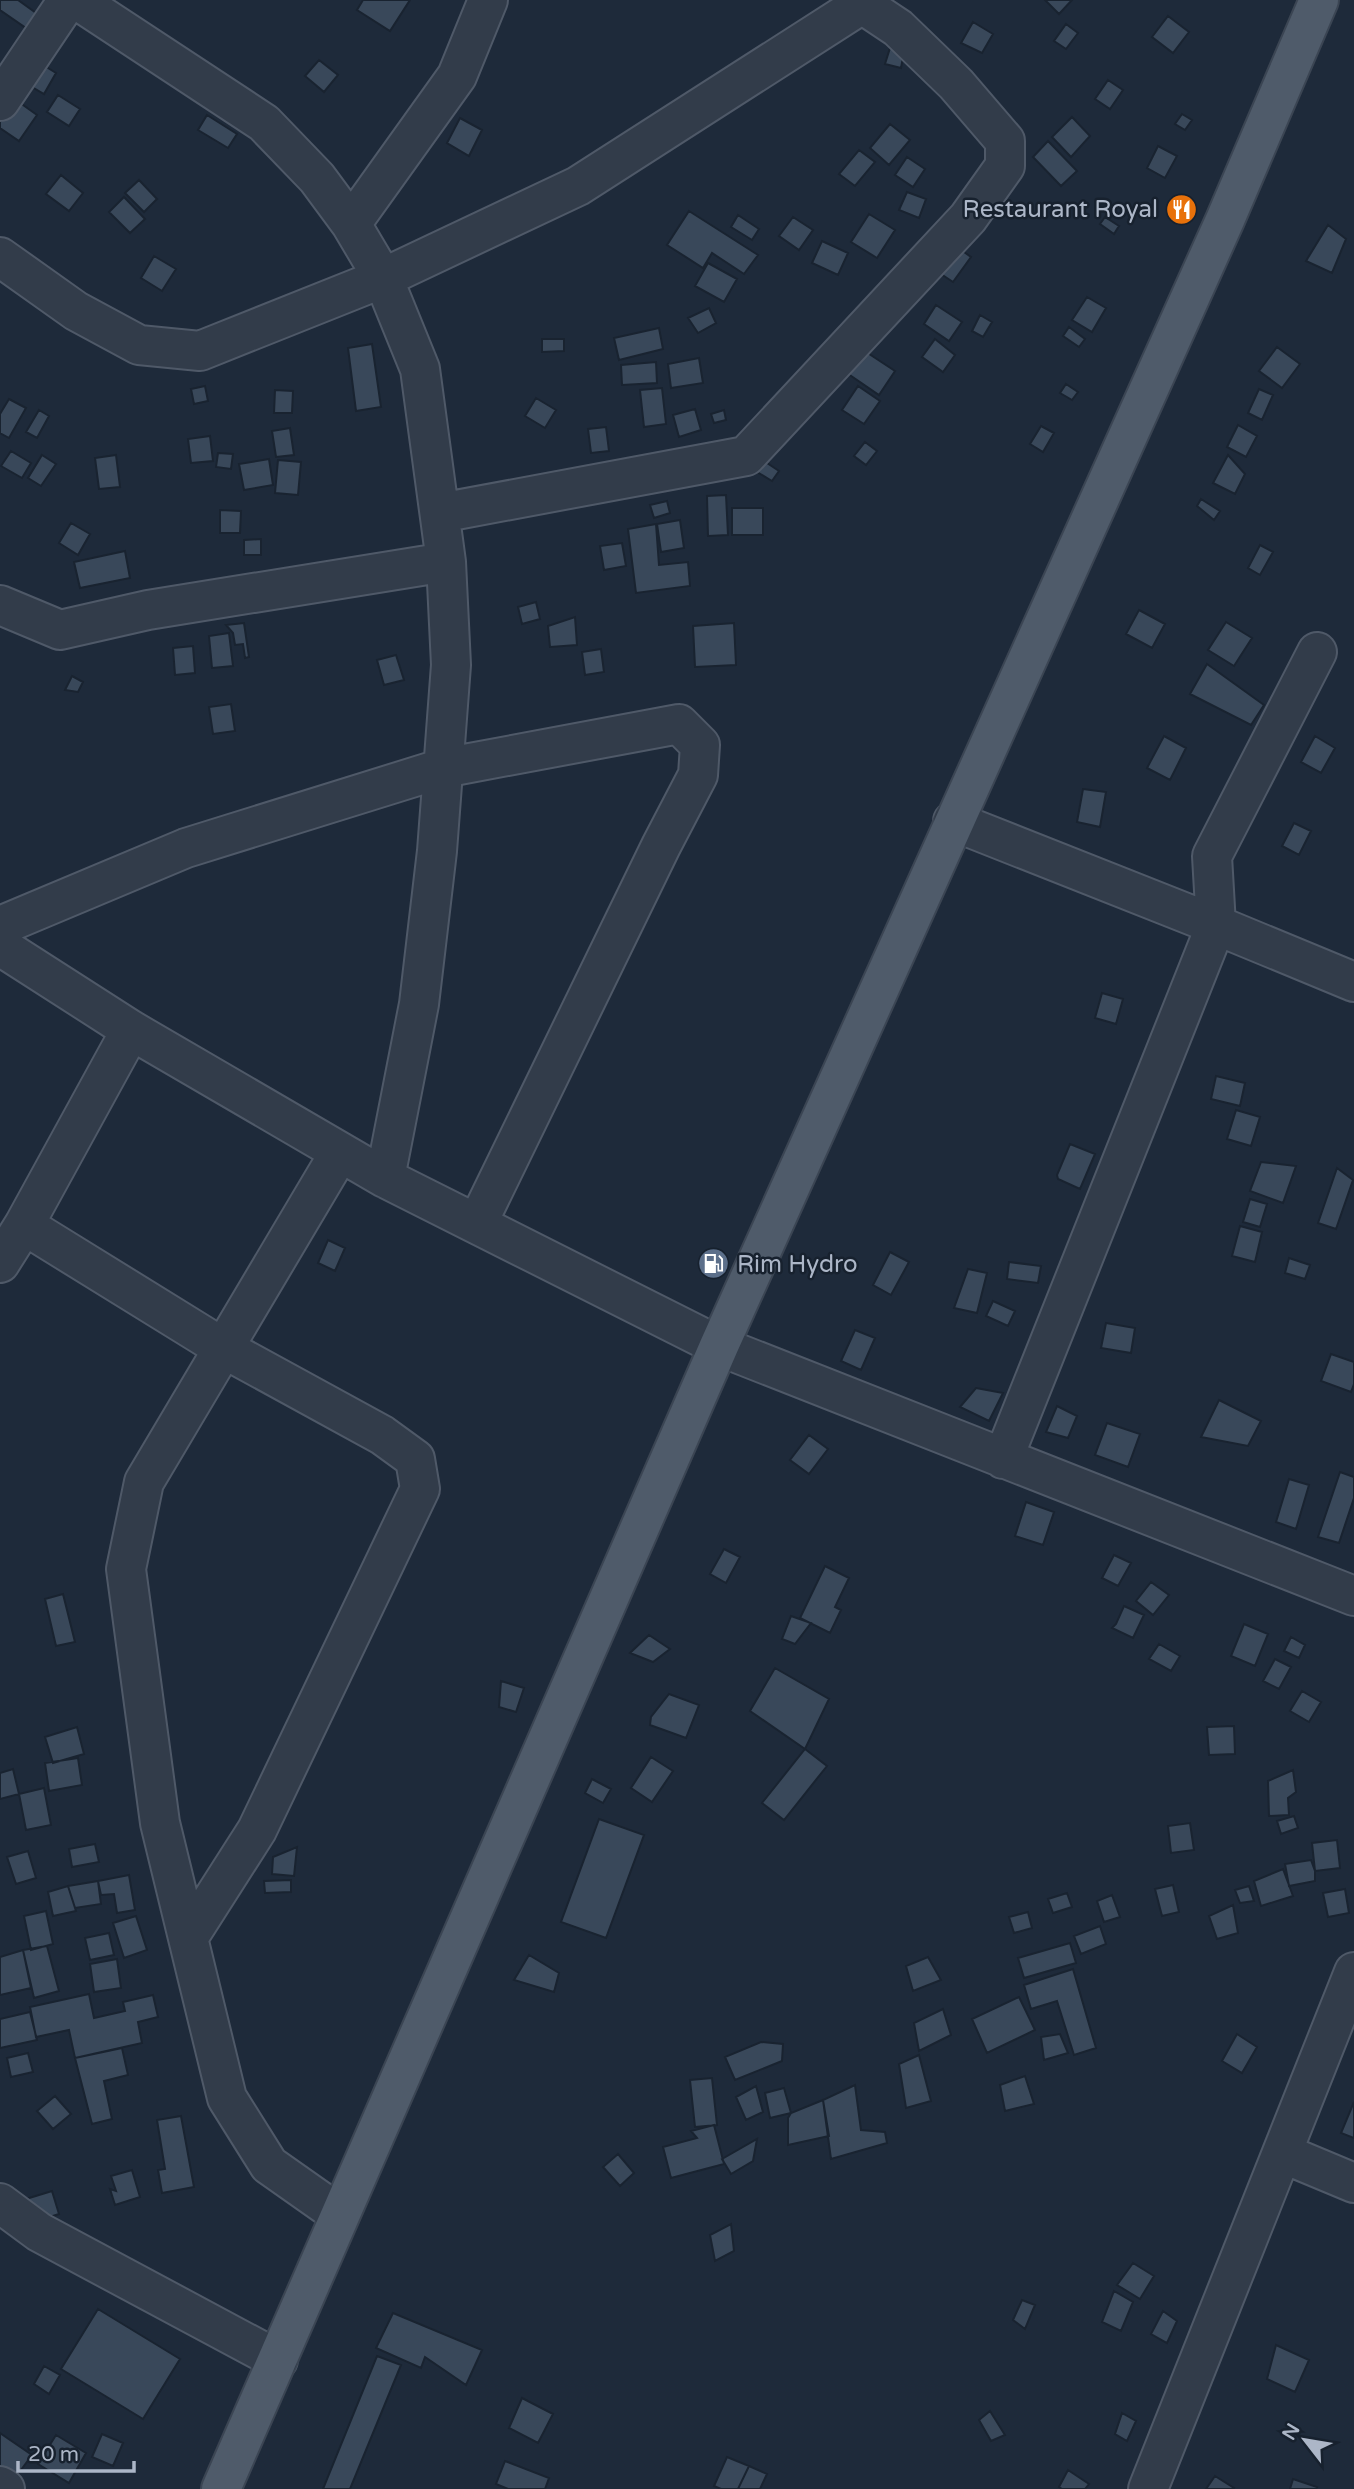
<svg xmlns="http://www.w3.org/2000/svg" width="1354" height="2489" viewBox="0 0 1354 2489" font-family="'Varela Round',sans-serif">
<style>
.building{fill:#39485a;stroke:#192330;stroke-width:2}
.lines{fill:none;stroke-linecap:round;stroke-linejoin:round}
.minor-casing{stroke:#4f5968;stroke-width:42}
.major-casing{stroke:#3b4553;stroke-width:42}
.minor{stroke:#323c4a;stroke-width:38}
.major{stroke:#4f5b6a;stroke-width:38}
.labels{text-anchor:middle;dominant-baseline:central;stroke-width:5;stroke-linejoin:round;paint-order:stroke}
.poi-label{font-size:24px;fill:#acb6c7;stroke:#17212e;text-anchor:end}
</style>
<rect width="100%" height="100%" fill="#1e2a3a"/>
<path class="building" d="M0 0H18L36 13 26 28 0 10Z
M363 0H410L390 31 357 10Z
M1045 0H1072L1059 14Z
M1168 16 1189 32 1173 53 1152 37Z
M973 22 993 34 982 53 961 43Z
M1066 24 1078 33 1066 49 1054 41Z
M890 48 904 52 901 68 885 64Z
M319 60 338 75 324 92 305 76Z
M40 63 56 73 44 94 27 84Z
M1108 80 1123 90 1110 109 1095 99Z
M58 95 80 109 69 126 47 112Z
M16 100 37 115 19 141 0 128V122Z
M1182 114 1192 120 1185 130 1175 124Z
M207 115 237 134 228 148 198 130Z
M1072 117 1090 136 1071 157 1052 137Z
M460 118 482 130 469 156 447 143Z
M890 124 910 140 889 165 870 148Z
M1048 141 1077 171 1061 186 1033 157Z
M1158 146 1177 156 1165 178 1147 168Z
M859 150 875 162 855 186 839 174Z
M907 157 925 169 913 187 895 175Z
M61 175 83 193 69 211 46 194Z
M139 180 157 199 144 212 125 193Z
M907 192 926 199 919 218 899 210Z
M124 197 145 219 130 233 109 212Z
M689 211 758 255 744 274 712 253 703 268 667 245Z
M869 214 895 230 877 258 851 242Z
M738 215 759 229 752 240 731 227Z
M793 217 813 230 799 250 779 236Z
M1105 217 1119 226 1114 234 1100 224Z
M1328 225 1346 239 1332 273 1306 261Z
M822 241 848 253 838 275 812 263Z
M953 244 971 257 953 282 935 270Z
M154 256 176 269 162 291 141 278Z
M708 263 737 279 724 302 695 286Z
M1087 297 1106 308 1092 332 1072 320Z
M936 305 962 322 949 341 924 324Z
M709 308 716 323 698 333 688 318Z
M980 315 992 322 983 337 972 331Z
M1069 327 1085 339 1079 347 1063 336Z
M659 328 663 349 619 360 614 338Z
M542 339H564V351L542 352Z
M935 339 955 355 943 372 922 357Z
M372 344 381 407 356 411 348 348Z
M857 346 895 371 879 395 841 369Z
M1277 347 1300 364 1282 388 1259 371Z
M699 358 703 383 671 388 668 364Z
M656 362 657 383 622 385 621 365Z
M1066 384 1078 392 1072 400 1060 393Z
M205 386 208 401 194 404 191 389Z
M858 386 880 401 864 424 842 410Z
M662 388 666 424 644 427 640 390Z
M1259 389 1273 395 1262 420 1248 413Z
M275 390 293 391 292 413H274Z
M536 398 556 410 545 428 525 416Z
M9 399 26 408 9 438 0 433V414Z
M695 409 701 430 679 437 673 415Z
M39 410 49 416 37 438 26 432Z
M724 410 726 420 714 423 711 414Z
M1238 425 1257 436 1246 457 1227 447Z
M1041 426 1054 433 1043 452 1030 444Z
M606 427 609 451 591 453 588 429Z
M290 428 294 455 276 457 272 431Z
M210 436 213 461 191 463 188 439Z
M865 442 877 451 866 465 854 456Z
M11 451 31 463 22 478 1 466Z
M218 453 233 454 231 469 216 467Z
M42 455 56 464 41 486 28 478Z
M116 455 120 487 99 489 95 458Z
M1228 455 1245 474 1235 494 1213 483Z
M269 459 273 485 244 490 239 464Z
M278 460 301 462 298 495 275 493Z
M764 461 779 471 772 481 757 472Z
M726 495 728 535 708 536 707 496Z
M1201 499 1220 511 1214 520 1197 506Z
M667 501 670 513 654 518 650 505Z
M732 508H763V535H732Z
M220 510 241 511 240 533H220Z
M680 520 684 548 661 552 657 524Z
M71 523 90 534 78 555 59 543Z
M656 524 659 565 688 562 690 586 636 593 628 529Z
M261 539V555H244V540Z
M622 543 626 566 604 570 600 546Z
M1260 545 1273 552 1260 575 1248 568Z
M125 551 130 578 80 588 74 562Z
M536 602 540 619 522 624 518 607Z
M1139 610 1165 624 1152 648 1126 634Z
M575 617 577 645 550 647 548 626Z
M1226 622 1252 638 1234 666 1208 650Z
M244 623 249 657 245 658 243 644 235 645 233 633 226 625Z
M734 623 736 665 695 667 693 626Z
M229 633 233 666 212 668 209 636Z
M193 646 195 673 175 675 173 648Z
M601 649 604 672 585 675 582 652Z
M396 655 404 680 384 685 377 660Z
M1207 664 1264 705 1251 725 1190 694Z
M72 676 83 682 78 692 65 690Z
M231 704 235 731 213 734 209 707Z
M1164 736 1186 748 1170 780 1147 768Z
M1315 736 1335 748 1321 773 1301 762Z
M1083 789 1106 792 1100 827 1077 822Z
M1294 823 1311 831 1299 855 1282 846Z
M1102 993 1123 999 1116 1024 1095 1018Z
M1216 1076 1245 1083 1240 1106 1211 1099Z
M1236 1110 1260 1117 1251 1146 1227 1139Z
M1070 1144 1095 1154 1080 1189 1058 1179 1057 1175Z
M1261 1162 1296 1166 1283 1203 1250 1191Z
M1337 1168 1353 1180 1336 1229 1318 1223Z
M1250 1199 1267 1204 1260 1227 1243 1222Z
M1240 1226 1262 1232 1255 1262 1232 1256Z
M328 1240 345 1248 335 1271 318 1263Z
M890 1252 909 1262 891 1295 873 1285Z
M1289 1258 1310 1265 1305 1279 1285 1273Z
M1009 1262 1041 1266 1038 1283 1007 1279Z
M968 1269 987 1273 977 1313 954 1308Z
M993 1301 1015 1311 1008 1326 986 1316Z
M1106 1323 1135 1328 1131 1353 1101 1348Z
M855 1330 875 1338 861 1370 841 1361Z
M1331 1354 1354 1362V1384L1351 1392 1321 1381Z
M976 1388 1003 1393 989 1421 960 1407Z
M1219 1400 1261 1421 1248 1446 1201 1437Z
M1057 1406 1077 1416 1068 1438 1046 1432Z
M1107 1423 1140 1434 1128 1467 1095 1455Z
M809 1435 828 1449 809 1474 790 1460Z
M1340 1472 1354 1477V1498L1339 1543 1318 1537Z
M1289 1479 1309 1485 1296 1529 1276 1522Z
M1026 1502 1054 1512 1043 1545 1015 1536Z
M724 1549 740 1557 726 1583 710 1574Z
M1114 1555 1131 1563 1118 1586 1102 1578Z
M825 1566 849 1578 835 1607 841 1610 830 1633 800 1618Z
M1151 1582 1169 1595 1153 1615 1136 1601Z
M63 1594 75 1642 56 1646 45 1599Z
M1124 1606 1144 1615 1133 1638 1112 1628 1116 1624Z
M791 1616 811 1623 795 1644 782 1639Z
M1244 1624 1268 1634 1255 1666 1231 1656Z
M649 1635 670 1649 653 1662 630 1653Z
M1291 1637 1305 1645 1299 1658 1284 1651Z
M1159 1644 1180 1656 1171 1671 1149 1659Z
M1275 1659 1291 1667 1279 1689 1263 1681Z
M775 1668 829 1699 805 1749 750 1711Z
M501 1681 524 1688 516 1712 499 1707Z
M1302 1691 1321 1702 1309 1722 1290 1711Z
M669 1694 699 1705 686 1738 650 1725 651 1717Z
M1234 1726 1235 1754 1209 1755 1207 1727Z
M77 1727 84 1754 53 1763 45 1737Z
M805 1749 827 1766 784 1820 762 1803Z
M651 1757 673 1771 652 1802 631 1788Z
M78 1758 82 1785 49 1791 45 1763Z
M13 1769 19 1794 0 1799V1773Z
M1293 1770 1296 1792 1288 1798 1289 1815 1269 1816 1268 1781Z
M592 1779 611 1789 603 1803 585 1793Z
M44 1788 51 1825 26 1830 19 1794Z
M1294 1816 1298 1828 1281 1834 1277 1821Z
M599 1819 644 1835 606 1938 561 1922Z
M1190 1823 1194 1850 1171 1853 1168 1826Z
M1337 1840 1340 1868 1315 1871 1312 1843Z
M95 1844 99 1862 72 1867 69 1849Z
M297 1847 294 1876 272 1874 273 1857Z
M28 1851 36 1878 16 1884 7 1857Z
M1311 1860 1315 1871V1881L1289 1886 1285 1864Z
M1283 1869 1293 1896 1261 1906 1254 1881Z
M129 1875 135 1910 117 1913 114 1894 101 1895 98 1881Z
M291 1880V1892L265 1893 264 1881Z
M98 1881 101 1904 75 1908 68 1886Z
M1173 1885 1179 1912 1162 1916 1155 1889Z
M68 1886 76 1911 53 1916 48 1892Z
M1249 1886 1254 1901 1240 1903 1235 1890Z
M1345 1889 1349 1913 1328 1917 1323 1893Z
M1067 1893 1072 1907 1053 1913 1048 1899Z
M1112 1895 1120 1917 1104 1922 1097 1901Z
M1233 1905 1238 1933 1217 1939 1209 1916Z
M46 1911 53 1944 31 1950 24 1916Z
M1028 1912 1032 1928 1014 1933 1009 1917Z
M136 1916 147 1950 124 1958 113 1923Z
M1100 1926 1106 1944 1081 1954 1074 1936Z
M109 1933 114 1955 90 1960 85 1938Z
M1070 1943 1076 1963 1024 1978 1018 1958Z
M47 1946 59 1991 34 1998 23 1950Z
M23 1950 31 1988 0 1995V1957Z
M529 1955 559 1973 554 1992 514 1980Z
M928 1957 941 1980 913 1991 906 1966Z
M117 1959 121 1988 94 1992 90 1964Z
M1073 1969 1096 2048 1074 2055 1057 2001 1031 2009 1024 1985Z
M89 1994 94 2018 125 2011 123 2002 153 1995 158 2017 138 2022 142 2043 75 2058 69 2030 36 2037 30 2007Z
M1019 1997 1035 2030 987 2053 972 2019Z
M943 2009 951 2035 919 2051 914 2023Z
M30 2012 37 2040 0 2048V2019Z
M1060 2034 1068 2053 1044 2060 1041 2037Z
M1237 2034 1257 2047 1242 2073 1222 2061Z
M761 2042 783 2044 782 2061 735 2080 725 2057Z
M122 2048 128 2075 104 2081 112 2119 92 2124 75 2058Z
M28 2053 33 2072 11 2077 7 2058Z
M919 2055 931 2101 906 2108 899 2064Z
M1025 2076 1034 2104 1005 2111 1000 2085Z
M712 2078 717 2125 695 2127 690 2080Z
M855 2085 861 2130 885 2132 887 2143 831 2159 823 2100Z
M756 2086 763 2112 746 2120 736 2097Z
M784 2088 791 2113 770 2118 765 2093Z
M55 2096 71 2114 53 2129 37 2111Z
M823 2100 829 2136 788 2145V2118L791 2113Z
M1354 2102V2138L1341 2133Z
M181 2116 194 2187 162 2193 158 2170 165 2169 157 2120Z
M714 2125 724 2164 671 2178 663 2147 697 2138 691 2131Z
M757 2139 753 2161 731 2174 722 2159Z
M618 2154 634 2173 620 2186 603 2167Z
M132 2170 140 2197 115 2205 110 2189 116 2191 111 2176Z
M52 2191 59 2214 34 2222 26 2199Z
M731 2224 734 2251 715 2261 710 2235Z
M1133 2263 1154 2276 1140 2299 1117 2285Z
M1114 2291 1133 2302 1121 2331 1102 2322Z
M1022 2300 1035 2305 1025 2329 1013 2320Z
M98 2309 180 2359 143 2419 61 2369Z
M1163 2311 1177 2321 1167 2343 1151 2334Z
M393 2313 482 2350 466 2385 425 2357 421 2368 376 2348Z
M1276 2345 1309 2360 1295 2392 1267 2379Z
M377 2356 401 2365 350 2489H323Z
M44 2366 60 2375 49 2394 34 2384Z
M522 2398 553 2414 538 2443 509 2428Z
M990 2411 1005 2435 991 2441 979 2420Z
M1122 2413 1136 2421 1127 2441 1115 2434Z
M0 2433 32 2455 15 2478 0 2468Z
M102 2434 123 2443 113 2466 92 2457Z
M56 2435 86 2453 69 2483 38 2464Z
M727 2457 749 2466 738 2489H721L714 2486Z
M505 2461 549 2478 545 2489H508L496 2484Z
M749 2466 767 2474 760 2489H738Z
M1068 2470 1089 2484 1085 2489H1062L1059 2487Z
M1215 2476 1234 2488 1233 2489H1206Z
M1293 2479 1317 2487 1316 2489H1290Z"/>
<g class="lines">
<defs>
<path id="minor" d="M77 0 264 123 317 178 351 224 383 278 420 369 446 562 451 665 437 851 419 1004 385 1178
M0 101 68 0
M351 224 457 76 488 0
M0 257 76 311 139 345 200 351 383 278 578 186 862 4 864 0
M440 513 746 456 968 218 1005 166V141L956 84 898 28 862 4
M0 605 60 630 148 610 446 562
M953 821 1216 925 1354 982
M0 926 186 848 443 768 679 724 700 745 698 775 661 846 477 1224
M0 946 131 1030 385 1178 719 1346 1354 1596
M24 1225 223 1348 382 1435 415 1459 420 1489 257 1830 188 1938
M0 1263 24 1225 131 1030
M1003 1459 1216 925 1212 856 1317 652
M1282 2153 1354 2183
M0 2203 39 2232 278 2360
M340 2215 269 2165 227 2098 160 1823 126 1569 144 1482 340 1152
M0 2486 5 2489
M1148 2489 1354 1972"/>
<path id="major" d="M221 2489 719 1346 1225 220 1319 0"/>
</defs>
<use href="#minor" class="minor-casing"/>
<use href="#major" class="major-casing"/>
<use href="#minor" class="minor"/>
<use href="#major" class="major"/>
</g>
<defs>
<symbol id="restaurant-disc" viewBox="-11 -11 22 22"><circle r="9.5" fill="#e8710a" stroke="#17212e"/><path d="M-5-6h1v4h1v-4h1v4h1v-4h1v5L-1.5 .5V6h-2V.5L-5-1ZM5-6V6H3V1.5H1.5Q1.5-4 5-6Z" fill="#fff"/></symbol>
<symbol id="fuel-disc" viewBox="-11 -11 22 22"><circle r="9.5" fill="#5c6f8a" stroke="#17212e"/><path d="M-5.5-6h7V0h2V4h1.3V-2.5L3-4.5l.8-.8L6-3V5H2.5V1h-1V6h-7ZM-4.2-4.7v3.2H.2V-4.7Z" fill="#fff"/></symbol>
</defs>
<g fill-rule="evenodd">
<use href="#restaurant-disc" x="1164" y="192" width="35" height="35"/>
<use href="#fuel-disc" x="696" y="1246" width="35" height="35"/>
</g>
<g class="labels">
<g class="poi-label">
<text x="1158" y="209">Restaurant Royal</text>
<text x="737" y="1264" text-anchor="start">Rim Hydro</text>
</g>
</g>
<g transform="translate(1305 2440) rotate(301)" stroke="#17212e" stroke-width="5" paint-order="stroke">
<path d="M0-5L12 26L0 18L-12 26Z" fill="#acb6c7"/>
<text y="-10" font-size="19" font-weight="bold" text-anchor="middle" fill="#acb6c7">N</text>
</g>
<path d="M18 2461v10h116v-10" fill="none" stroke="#acb6c7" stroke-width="3.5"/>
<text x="28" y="2461" font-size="21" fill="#acb6c7" stroke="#17212e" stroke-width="5" paint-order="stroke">20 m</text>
</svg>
